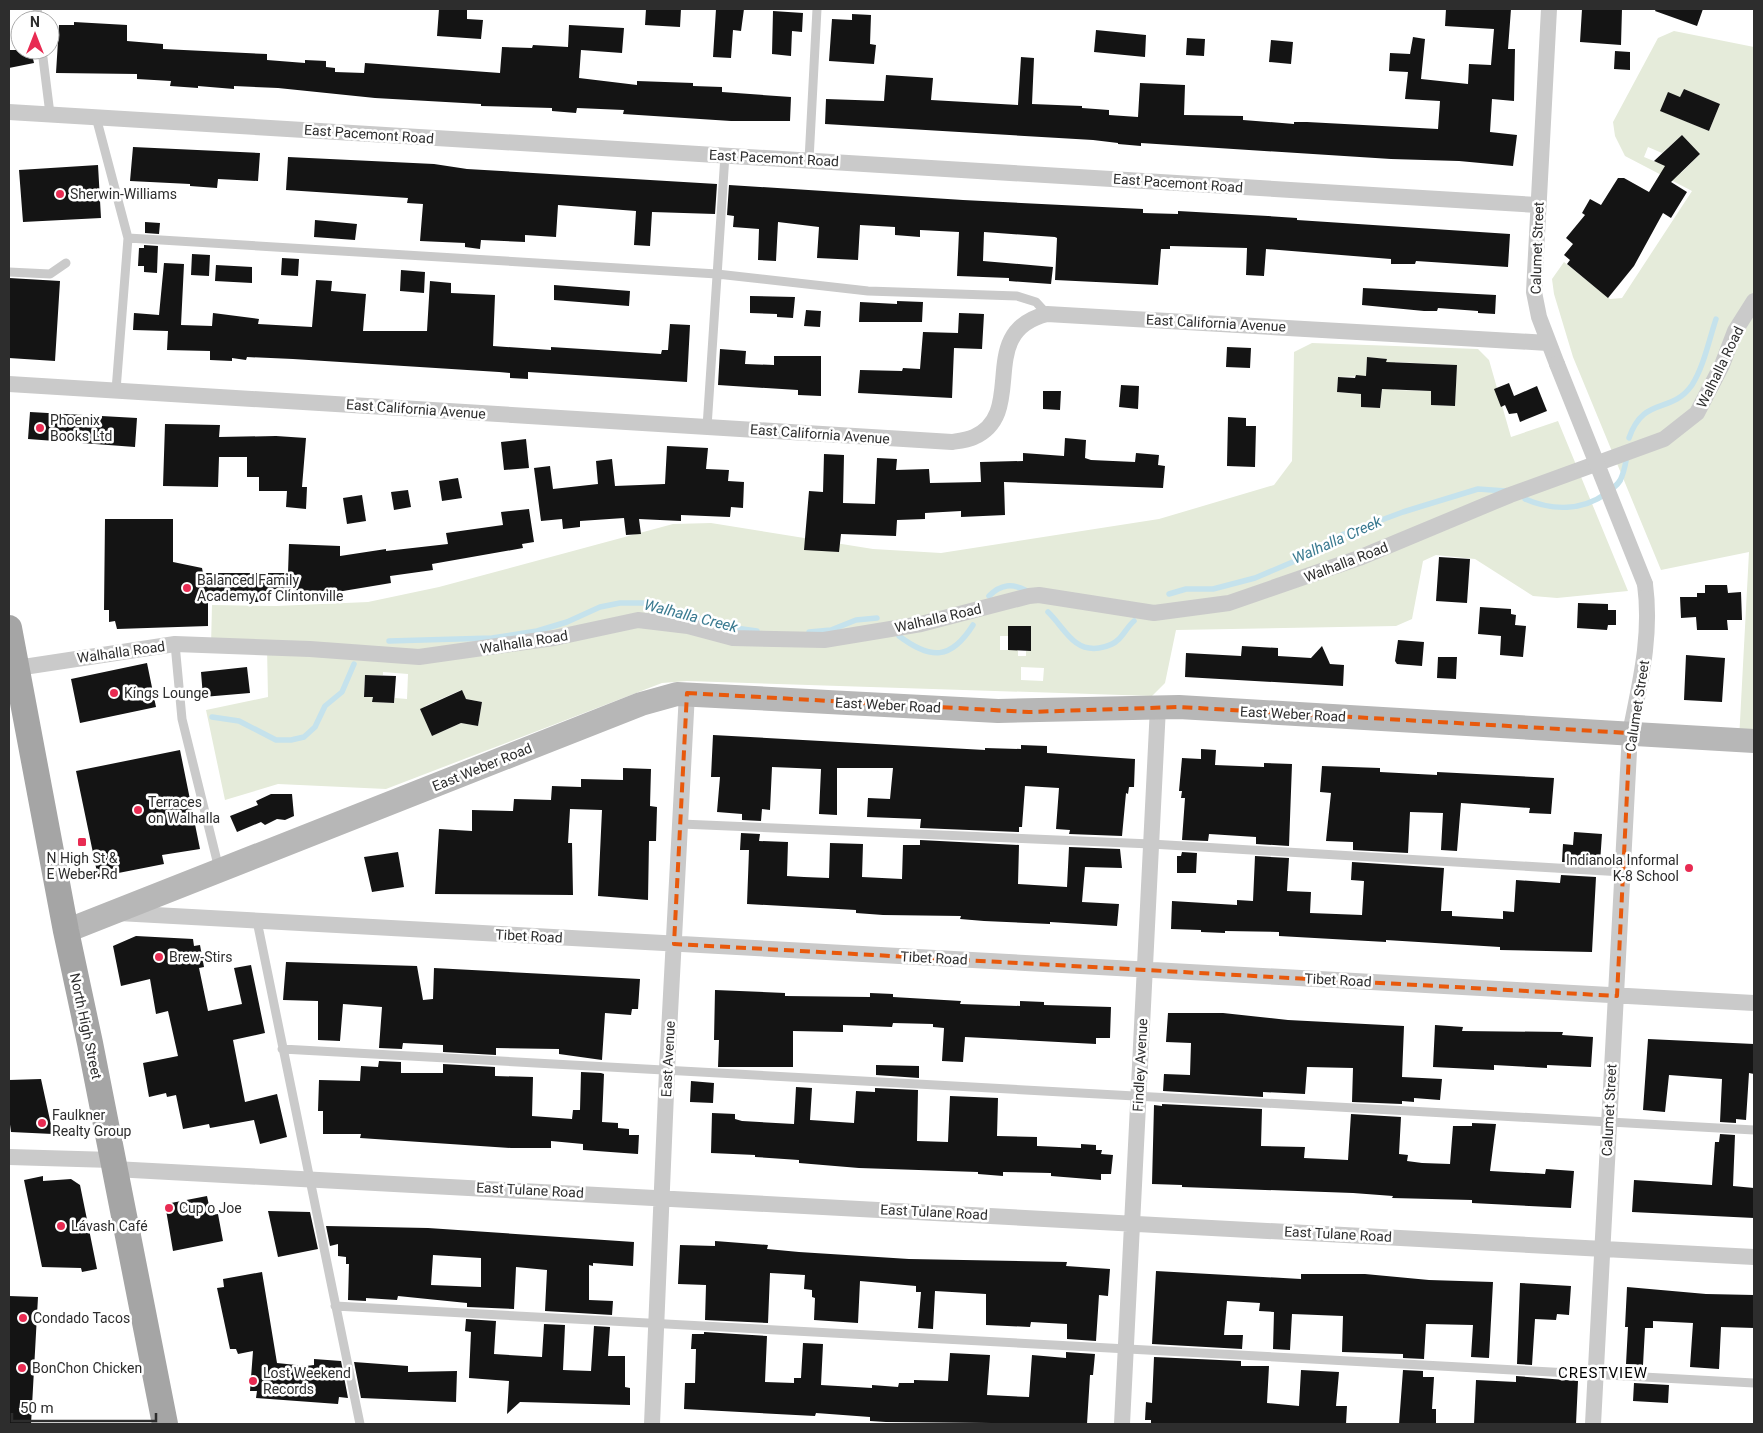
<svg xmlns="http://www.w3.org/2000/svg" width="1763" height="1433" viewBox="0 0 1763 1433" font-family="Roboto,sans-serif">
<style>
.green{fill:#e5ebda;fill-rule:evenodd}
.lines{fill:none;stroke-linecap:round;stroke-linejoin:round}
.stream{stroke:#c5e2ec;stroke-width:5.5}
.building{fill:#141414;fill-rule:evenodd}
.lane{stroke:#cacaca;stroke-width:9}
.street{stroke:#cacaca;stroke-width:16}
.secondary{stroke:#b7b7b7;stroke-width:24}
.primary{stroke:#a5a5a5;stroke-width:26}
.street-bridge{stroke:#cacaca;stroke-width:16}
.marked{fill:none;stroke:#e8590c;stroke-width:4;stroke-dasharray:10 6;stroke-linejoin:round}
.poi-dot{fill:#e82b52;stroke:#fff;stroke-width:2}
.labels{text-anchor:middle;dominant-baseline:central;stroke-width:5;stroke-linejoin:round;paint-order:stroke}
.street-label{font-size:14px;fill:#2d2d2d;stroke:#fff}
.poi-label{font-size:14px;fill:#2d2d2d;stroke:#fff;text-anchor:start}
.water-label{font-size:15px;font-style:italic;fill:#3a7a90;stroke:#fff}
.neighbourhood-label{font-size:15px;letter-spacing:1px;fill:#000;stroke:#fff}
</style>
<rect width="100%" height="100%" fill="#fff"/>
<path class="green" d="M1674 31 1754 47V741L1739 740 1749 552 1661 570 1573 357 1554 294 1552 279 1564 262 1610 299 1622 298 1692 191 1625 156 1615 136 1613 122 1658 38ZM1684 89 1720 104 1709 131 1661 111 1680 97ZM1682 135 1700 154 1681 173 1665 157 1661 164 1644 157 1648 147 1662 153Z
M1312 343 1478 349 1489 360 1511 437 1558 421 1628 591 1557 598 1533 596 1475 559 1436 555 1423 561 1412 619 1396 626 1176 630 1165 683 1152 696 687 681 662 683 386 789 278 784 225 800 206 710 268 697 267 647 211 646 212 605 276 606 368 602 439 587 673 524 711 523 873 549 941 553 1159 519 1274 485 1292 461 1294 352ZM1367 357 1386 359 1380 408 1361 407V394L1337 392 1338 377 1366 376ZM1395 362 1457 365 1455 406 1431 405V391L1394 390ZM1008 626H1031V651H1026V656H1018V650H1000V636H1008ZM1021 667 1044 668 1043 681 1021 680ZM383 672 408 674 407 699 395 698 394 703 373 702V697L364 696 365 675H383ZM461 690 466 699 482 702 478 726 461 723 432 736 425 719 429 717 425 706Z"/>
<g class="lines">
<path class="stream" d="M1629 438C1644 395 1671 415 1692 385 1704 366 1709 340 1716 319
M1525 499C1553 511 1582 511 1607 493 1613 488 1620 484 1622 476 1624 471 1625 466 1626 461
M1169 594 1186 589H1213L1255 578 1295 561 1344 534 1403 512 1478 489 1506 491
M989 596C1001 584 1012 583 1027 591
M1048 612C1064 627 1073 652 1099 648 1106 647 1114 644 1119 639 1125 633 1128 626 1134 621
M809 632 831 630 856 620 877 618
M899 636C931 660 951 660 973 625
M389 641 492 638 537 631 567 622 600 607 620 603H644L728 627 757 631
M212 717 239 721 276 740H291L304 737 315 727 325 706 342 692 354 664"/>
</g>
<path class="building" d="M439 9H467V19L483 20 481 39 437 36Z
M646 9H681L680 27 645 25Z
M716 9H744L741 31 733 30 731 58 713 57Z
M1446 9H1511L1508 49H1515L1514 101 1492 99 1490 132 1517 135 1513 166 1459 161 1391 159 1141 143V146L1118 144V143L1093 140 825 124 826 99 884 101 886 75 933 78 931 100 1018 105 1021 57 1034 58 1032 104 1082 106V108L1109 110V115L1138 117 1140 83 1185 85 1184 115 1243 116V120L1294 124V122H1307L1438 129 1440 101 1405 99 1408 72 1389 71 1390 53 1410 54 1413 37 1425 39 1421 79 1468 84 1469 64 1491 65 1494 29 1445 26Z
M1582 9H1622L1621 45 1580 42Z
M1656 9H1703L1697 26 1655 11Z
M773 11 803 13 802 32 792 31 791 56 772 54Z
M852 14 871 15 870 44 876 45 874 64 829 61 832 19 852 20Z
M74 22 127 25V41L163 44V49L267 54V60L305 63V60L326 61V67L335 68V72L364 73 365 63 500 73 502 47 532 48 533 45 568 47 569 25 624 28 622 53 581 50 579 78 637 85V81L693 83V86L722 87V92L791 97 790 121H731L623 114 624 110 577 108 576 113 552 111V108L481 106V104L375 98 278 88 234 86V89L198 86V88L170 86 171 81 137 79V74L56 73 59 25H74Z
M1096 30 1146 35 1145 57 1094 52Z
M1187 38 1205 39 1204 56 1186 55Z
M1271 40 1293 42 1291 64 1269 62Z
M9 50H31L34 63 9 68Z
M1615 51 1630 52V70L1614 69Z
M1684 89 1720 104 1709 131 1660 111 1668 92 1680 97Z
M1682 135 1700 154 1671 182 1687 192 1671 218 1663 213 1634 266 1608 298 1567 264 1570 260 1564 255 1573 244 1566 238 1585 215 1582 213 1590 199 1601 205 1618 178H1624L1649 192 1665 166 1654 161Z
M133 147 260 153 258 181 218 179 217 188 190 186V184L130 181Z
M288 157 434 164 467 169 717 184 715 214 652 212 650 246 634 245 636 211 558 205 556 237 525 235V242L481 240 480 249 465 247V243L420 241 423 204 407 203 408 198 286 190Z
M98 165 101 218 23 222 19 170Z
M729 185 963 200 1143 209V213L1178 214V211L1268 216 1297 218V220L1510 234 1508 267 1416 261 1415 264H1391V259L1266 249 1264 276 1246 275 1247 248 1170 246V249H1161L1158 285 1055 280 1057 238 1055 237 984 232 983 261 1053 267 1051 284 1009 281V278L957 276 959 232 920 230V237L895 235V227L860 225 858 260 817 258 819 227 778 222 776 261 758 260 759 229 733 227 734 216 727 215Z
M315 220 357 224 355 240 314 237Z
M145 222 160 223 159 234 145 233Z
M144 245 158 246 157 273 144 272V266H138L139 248H144Z
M192 254 210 255 209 276 191 275Z
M282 258 299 259 298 276 281 275Z
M164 263 184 264 181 325 212 326 213 313 259 319 258 324 312 327 316 280 332 281 331 291 366 294 363 331H427L430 281 451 283V293L495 295 493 346 551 350V347L661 354 662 350H668L670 324 690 325 687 382 528 372V379L510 378V373L499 372 293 359 247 357 246 360 232 358V361L210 360V351L167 350 168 331 133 330 134 313 159 315Z
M216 265 252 267V283L215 281Z
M401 270 425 272 424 293 400 291Z
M9 278 60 281 55 361 9 358Z
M554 285 630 291 629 306 554 300Z
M1363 288 1496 295 1495 314 1478 313V311L1438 308 1437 311H1424L1362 305Z
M750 296 795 297 793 318 777 317V314L750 313Z
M897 301 923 302 922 322H859L860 302 897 304Z
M806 310 821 311 820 327 804 326Z
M959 313 984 314 982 349 954 348 952 398 858 393 860 370 902 371 903 368 920 369 923 332 958 333Z
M1227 347 1251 348 1250 368 1226 367Z
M720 349 746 351 745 364 774 365V356H821V396L798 395V390L718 385Z
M1367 357 1387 359 1386 362 1457 365 1455 406 1431 405V391L1382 389 1380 408 1361 407V394L1337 392 1338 377 1355 378 1356 375 1366 376Z
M1509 383 1514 396 1537 386 1547 411 1520 422 1517 413 1509 414 1505 405 1501 407 1494 389Z
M1121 385 1139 386 1138 409 1119 407Z
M1043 391H1061L1060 410 1043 409Z
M30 412 137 418 135 447 28 439Z
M1228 417 1246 418V426H1256L1255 467 1227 466Z
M165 424 220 425 219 437 276 436 306 438 302 487H307L306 509 286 507 287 491H259V477H247V457H219L218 487 163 486Z
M1065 438 1086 440 1085 458 1091 460 1135 462 1136 453 1159 455 1158 465 1165 466 1163 488 1004 482 1005 515 961 517V511L925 513V519L897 520 896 536 841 534 839 552 804 550 809 491 823 492 824 454 844 455 843 503 875 504 877 458 897 459 896 470 929 469 930 483 981 482 980 462 1023 461V453L1064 456Z
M526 439 529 468 504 470 501 442Z
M667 446 708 448 706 469 729 470 728 481 744 482 743 508 731 507 730 517 681 515V521L639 519 641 534 626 535 624 518 580 521V527L563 529 562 519 541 521 534 468 550 466 553 489 598 484 596 461 612 459 615 486 665 484Z
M458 478 462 498 442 501 439 481Z
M408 490 411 507 394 510 391 492Z
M362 495 366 521 347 524 343 498Z
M529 509 534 542 522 544 523 548 432 564 433 570 390 576 391 583 337 592 270 589V602H208V626L117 629 115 621 109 622V610H104L105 519H173V562L202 568 203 573H288L289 544 340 546V556L386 549V551L448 544 446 533 503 525 501 512Z
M1439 557 1470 559 1467 603 1436 601Z
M1705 585H1727L1728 593 1741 592 1742 620H1727L1728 630H1697L1696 617 1681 618 1680 597H1697V593H1705Z
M1578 603 1608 604V610H1616V625H1608L1607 630 1577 628Z
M1480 607 1511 609V614L1516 615 1515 625 1526 626 1523 657 1500 655 1501 636 1478 634Z
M1008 626H1031V651L1008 650Z
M1398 640 1424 642 1422 666 1397 664 1395 661Z
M1242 646 1278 648V656L1311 658 1322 646 1330 664 1344 665 1343 686 1185 677 1186 653 1241 656Z
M1686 655 1725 658 1722 702 1684 700Z
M1438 657H1457L1456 679 1437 678Z
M147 663 156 707 80 723 71 679Z
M247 667 250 693 203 697 201 672Z
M365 675 396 676 394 703 372 702 373 697H364Z
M462 690 466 699 482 702 478 726 461 723 432 736 420 709Z
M713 735 985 750V748L1021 749V745L1047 746V753L1135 759 1134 787H1129L1128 794 1126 793 1122 836 1069 834 1070 830 1056 829 1059 788 1025 786 1022 827H1019V832L920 828 921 819 867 817 868 798 890 799 893 768H837V815L819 814 821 769 772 767 770 810 762 809 761 821 742 820V814L717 812 720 777H711Z
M1201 749 1216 750 1215 765 1264 767V763L1292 764 1289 846 1256 844V837L1209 834 1208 841 1182 840 1185 798H1181L1182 791H1179L1182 758 1201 759Z
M180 750 200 849 162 855 164 864 98 877 76 771Z
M1322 766 1380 768V772L1437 775V772L1554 778 1551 814 1529 813 1530 808 1461 803 1457 851 1441 850 1443 813 1410 812 1408 853 1353 850V842L1326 841 1331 793 1320 792Z
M623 768 651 769 650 806 657 807 656 841H649L648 900 598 896 602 810 570 809 568 843H572L573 895 435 894 439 829 472 831V810L513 811 514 799 551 800 552 786 581 787V779L623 780Z
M271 794H292L294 816 285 820 277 819 265 825 261 822 237 832 230 816 258 805 256 801Z
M1574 832 1602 834 1600 863 1562 862 1563 844 1573 845Z
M741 833 760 834 759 841 788 842 787 876 804 877 829 878 830 843 863 844 862 877 902 879 903 845H920V840L1019 845 1018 884 1067 887 1069 847 1120 849 1122 868 1085 867 1082 902 1119 904 1117 926 1050 922V924L984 921 960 919 961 916 883 915 856 913V910L747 904 749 850H740Z
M398 852 404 887 372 892 364 857Z
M1182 852 1197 853 1196 873H1177V856H1181Z
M1255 856 1289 858 1287 891 1311 892 1310 913 1362 915 1364 881 1351 880 1352 862 1444 868 1441 911H1452V916L1503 919V911L1514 912 1516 880 1560 883 1561 875 1596 877 1592 952 1500 950V947L1386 940V942L1279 936V932L1225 931V933L1201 932V930L1171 929 1172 901 1237 905V900L1253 901Z
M136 936 193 939 194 946 200 945 204 967 199 968 208 1011 242 1004 234 968 251 965 265 1033 233 1040 245 1102 277 1094 287 1137 260 1144 254 1120 210 1128 209 1124 183 1129 176 1095 167 1097 166 1093 149 1097 143 1063 178 1056 168 1011 156 1014 150 979 121 986 113 946Z
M286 962 417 966 423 1000 433 999 434 968 640 979 638 1009H632L631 1015 605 1013 602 1060 559 1054V1049L496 1048V1055L443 1052V1045L403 1043 402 1049 379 1048 382 1007 343 1004 340 1041 318 1040V1001L283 1000Z
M715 990 785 993V996L870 997V993L893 994V997L961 1001 960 1004 1020 1006V1001L1044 1002V1005L1111 1007 1110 1038H1096V1044L965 1037 963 1062 942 1061 944 1028 933 1027V1024L893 1023 892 1027 843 1025V1032L793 1031V1067H718L719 1040H714Z
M1168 1013H1223L1288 1020 1404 1026 1402 1077 1442 1079 1440 1100 1414 1098V1102L1402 1101V1104L1352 1102 1353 1068 1307 1067 1305 1094 1263 1092V1097L1163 1091 1164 1074 1190 1075 1191 1043 1166 1042Z
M1435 1025 1463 1027 1462 1031 1563 1032 1562 1035 1593 1037 1591 1067 1547 1065V1068L1494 1065V1070L1433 1067Z
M1648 1039 1754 1044V1074L1749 1073 1746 1120 1736 1119V1123L1720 1122 1722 1079 1669 1075 1665 1112 1643 1110Z
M379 1061 401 1062V1073H443V1064L495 1067V1076L533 1077 532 1116 572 1119 573 1110H580L581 1072 601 1073 604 1074 602 1122 618 1123V1128L629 1129V1135H639L638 1154 583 1150V1144L551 1141V1148H511L360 1138 361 1134H323V1111H318L319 1080 360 1081 361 1066 378 1067Z
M876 1065 919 1066V1078L876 1075Z
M41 1079 53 1134 11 1132 9 1117V1080Z
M691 1081 714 1083 713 1103 690 1102Z
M796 1087 812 1088 810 1120 854 1123 856 1091 875 1092V1088L918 1090 917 1141 948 1142 950 1096 998 1098 997 1136 1037 1137V1146L1081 1148V1144L1096 1145V1150H1102L1101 1154 1113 1155 1111 1174H1101V1180L1051 1176V1173L1003 1172V1176L978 1174V1172L859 1168 799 1163V1160L755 1157V1155L711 1153 712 1113 735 1114V1119L742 1121 794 1124Z
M1162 1104 1262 1109 1261 1146 1305 1147 1304 1158 1348 1160 1351 1114 1401 1117 1399 1154 1408 1155 1407 1161 1422 1163 1450 1164 1453 1126H1472V1123L1496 1124 1490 1171 1545 1174 1546 1169 1574 1171 1571 1208 1472 1203V1200L1392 1198 1393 1196 1353 1193 1182 1187V1185L1152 1184 1154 1105 1162 1106Z
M1720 1134 1735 1135 1733 1186 1754 1188V1218L1632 1212 1634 1180 1712 1185 1715 1142H1719Z
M43 1176V1181L71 1179 80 1185 97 1269 82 1272 81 1268 42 1267 24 1180Z
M207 1196 211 1215 218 1214 223 1241 173 1251 166 1210 171 1203Z
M268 1211 310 1212 318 1249 278 1257Z
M326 1226 428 1228 634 1242 633 1266 593 1263V1266L589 1265V1300L613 1301 612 1315 545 1311 547 1270 516 1267 514 1309 467 1307V1303L398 1296 397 1300 366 1298V1301L348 1300 349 1264H346V1257L338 1256V1244L330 1246ZM433 1255 481 1258V1287L431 1285Z
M715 1241 768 1245 767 1249 799 1252 909 1259 1067 1262 1066 1266 1110 1269 1108 1296 1099 1295 1096 1341 1067 1339V1324L1031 1322 1030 1327 986 1325V1294L935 1291 933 1329 918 1328 921 1292H916V1286L860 1281 858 1323 814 1320 815 1298 812 1297V1290L804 1289 805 1275 770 1273 768 1323 705 1320 706 1285 678 1284 680 1245 715 1246Z
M1156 1271 1301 1279V1274H1365L1429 1280 1493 1282 1489 1358 1471 1357 1473 1325 1426 1324 1424 1359 1403 1358V1354L1342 1352 1343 1316 1292 1314 1290 1350 1273 1349 1274 1312 1259 1311 1260 1303 1227 1301 1224 1335H1243L1242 1349 1152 1344Z
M262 1272 277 1363 306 1366 314 1365V1359L341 1361 348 1398 339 1397 338 1404 256 1398 257 1391H250L253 1351 238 1354 236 1349H230L217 1288 224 1287 223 1279Z
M1520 1283 1571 1286 1569 1315 1557 1314 1556 1320 1535 1319 1532 1365 1517 1364Z
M1627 1287 1706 1294 1754 1295V1328L1721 1327 1719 1369 1690 1367 1693 1323 1653 1321V1328H1645L1643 1365 1626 1364 1628 1327H1625Z
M9 1296 38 1297 31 1424H9Z
M466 1319 496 1321 494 1354 542 1357 544 1324 565 1325 563 1370 591 1371 594 1326 610 1327 608 1356H625V1387L630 1388V1405L520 1402 507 1414 509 1381 469 1378 471 1332 465 1331Z
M704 1332 767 1336 765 1382 794 1383V1378H801L803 1343 823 1344 821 1385 872 1388V1385L898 1387 899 1383H914V1380L948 1381 950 1353 990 1355 987 1395 1029 1397 1032 1355 1066 1358V1352L1095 1354 1093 1375H1090L1087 1424 886 1422 870 1421V1417L816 1413 815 1416 684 1409 685 1383H695L696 1349H691L692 1334H704Z
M1154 1357 1241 1361V1366H1269L1267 1403 1299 1406 1301 1370 1339 1372 1336 1406H1347L1346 1424H1151V1420H1145L1146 1402 1152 1403Z
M354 1362 408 1366V1372L457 1371 456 1402 361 1398Z
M1403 1370 1423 1371V1377H1434L1432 1409H1436V1424H1399Z
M1516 1376 1578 1381 1576 1424H1474L1476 1380 1516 1382Z
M1634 1383 1669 1385 1668 1403 1633 1401Z"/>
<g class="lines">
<path class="lane" d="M37 9 39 20
M42 50 50 114
M96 117 128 238 116 390
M809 160 817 9
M128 238 717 274 868 291 1017 296 1036 302 1047 314
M9 272 50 274 66 263
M707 427 725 155
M175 644 182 719 219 869
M681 824 1151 844 1623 872
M257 921 360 1424
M282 1049 1754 1130
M335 1306 1754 1383"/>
<path class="street" d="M1549 9 1534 292 1539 317 1557 364
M9 112 1538 205
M9 384 952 442C959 441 968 440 974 437 1029 412 974 332 1047 314L1548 343
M17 668 175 644 310 649 419 657 554 638 638 620 688 626 733 638 824 640 921 624 1029 596 1039 595 1154 613 1229 603 1359 558 1510 495 1664 439 1697 413 1722 365 1735 331 1754 301
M118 913 1754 1003
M9 1157 112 1160
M114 1169 1754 1257
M652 1424 667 1070 687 693
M1122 1424 1158 707
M1593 1424 1630 733C1640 683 1652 636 1645 584"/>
<path class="secondary" d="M66 931 641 704 677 694 998 711 1179 707 1754 741"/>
<path class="primary" d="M9 628 66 931 90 1043 165 1424"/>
<path class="street-bridge" d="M1557 364 1645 584"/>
</g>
<path class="marked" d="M687 693 1029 712 1179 707 1630 733 1617 996 674 944Z"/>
<g class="poi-dot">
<circle cx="60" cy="194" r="5"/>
<circle cx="40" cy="428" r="5"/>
<circle cx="187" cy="588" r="5"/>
<circle cx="114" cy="693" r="5"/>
<circle cx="138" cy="810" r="5"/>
<rect x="77" y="837" width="10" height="10" rx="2.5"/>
<circle cx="1689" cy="868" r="5"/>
<circle cx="159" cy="957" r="5"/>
<circle cx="42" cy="1123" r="5"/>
<circle cx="169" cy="1208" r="5"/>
<circle cx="61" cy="1226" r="5"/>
<circle cx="23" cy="1318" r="5"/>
<circle cx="22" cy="1368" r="5"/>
<circle cx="253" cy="1381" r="5"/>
</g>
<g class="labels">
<g class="street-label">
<text transform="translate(369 134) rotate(4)">East Pacemont Road</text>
<text transform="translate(774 158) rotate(3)">East Pacemont Road</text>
<text transform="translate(1178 183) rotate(4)">East Pacemont Road</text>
<text transform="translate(1537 248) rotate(-88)">Calumet Street</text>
<text transform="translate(1216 323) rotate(3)">East California Avenue</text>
<text transform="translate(1720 367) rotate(-64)">Walhalla Road</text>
<text transform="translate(416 409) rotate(4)">East California Avenue</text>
<text transform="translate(820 434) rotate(4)">East California Avenue</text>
<text transform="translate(1346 562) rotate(-21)">Walhalla Road</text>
<text transform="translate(938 618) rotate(-13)">Walhalla Road</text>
<text transform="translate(524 642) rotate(-9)">Walhalla Road</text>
<text transform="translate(121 652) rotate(-8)">Walhalla Road</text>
<text transform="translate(888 705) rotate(3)">East Weber Road</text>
<text transform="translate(1637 706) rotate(-81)">Calumet Street</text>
<text transform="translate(1293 714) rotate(3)">East Weber Road</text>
<text transform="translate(482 767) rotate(-22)">East Weber Road</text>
<text transform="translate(529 936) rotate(3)">Tibet Road</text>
<text transform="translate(934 958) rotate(3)">Tibet Road</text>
<text transform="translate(1338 980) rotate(3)">Tibet Road</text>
<text transform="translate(86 1026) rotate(78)">North High Street</text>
<text transform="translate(668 1059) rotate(-87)">East Avenue</text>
<text transform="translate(1140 1065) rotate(-87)">Findley Avenue</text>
<text transform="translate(1609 1110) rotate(-87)">Calumet Street</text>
<text transform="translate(530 1190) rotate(3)">East Tulane Road</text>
<text transform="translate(934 1212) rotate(3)">East Tulane Road</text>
<text transform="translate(1338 1234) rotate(3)">East Tulane Road</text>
</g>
<g class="poi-label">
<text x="70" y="194">Sherwin-Williams</text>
<text x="50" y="420">Phoenix<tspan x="50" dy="16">Books Ltd</tspan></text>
<text x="197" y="580">Balanced Family<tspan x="197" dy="16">Academy of Clintonville</tspan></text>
<text x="124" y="693">Kings Lounge</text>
<text x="148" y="802">Terraces<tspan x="148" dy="16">on Walhalla</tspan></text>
<text x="82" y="858" text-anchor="middle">N High St &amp;<tspan x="82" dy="16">E Weber Rd</tspan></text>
<text x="1679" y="860" text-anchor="end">Indianola Informal<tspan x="1679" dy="16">K-8 School</tspan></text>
<text x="169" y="957">Brew-Stirs</text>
<text x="52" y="1115">Faulkner<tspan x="52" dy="16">Realty Group</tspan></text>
<text x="179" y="1208">Cup o Joe</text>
<text x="71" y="1226">Lávash Café</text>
<text x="33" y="1318">Condado Tacos</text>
<text x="32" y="1368">BonChon Chicken</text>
<text x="263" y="1373">Lost Weekend<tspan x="263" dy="16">Records</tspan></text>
</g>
<g class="water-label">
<text transform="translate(1337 540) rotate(-24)">Walhalla Creek</text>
<text transform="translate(691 616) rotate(14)">Walhalla Creek</text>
</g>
<g class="neighbourhood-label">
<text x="1603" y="1373">CRESTVIEW</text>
</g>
</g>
<rect width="1763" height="1433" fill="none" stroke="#2d2d2d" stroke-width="20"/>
<g transform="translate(35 35)"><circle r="24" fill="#ffffff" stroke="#ababab"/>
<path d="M0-4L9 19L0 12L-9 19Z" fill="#e82b52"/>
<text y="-8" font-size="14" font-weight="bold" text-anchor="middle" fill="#2d2d2d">N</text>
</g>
<path d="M12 1413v8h144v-8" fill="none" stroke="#2d2d2d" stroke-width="2.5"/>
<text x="20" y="1413" font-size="15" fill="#2d2d2d" stroke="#ffffff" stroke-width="4" paint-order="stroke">50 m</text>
</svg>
